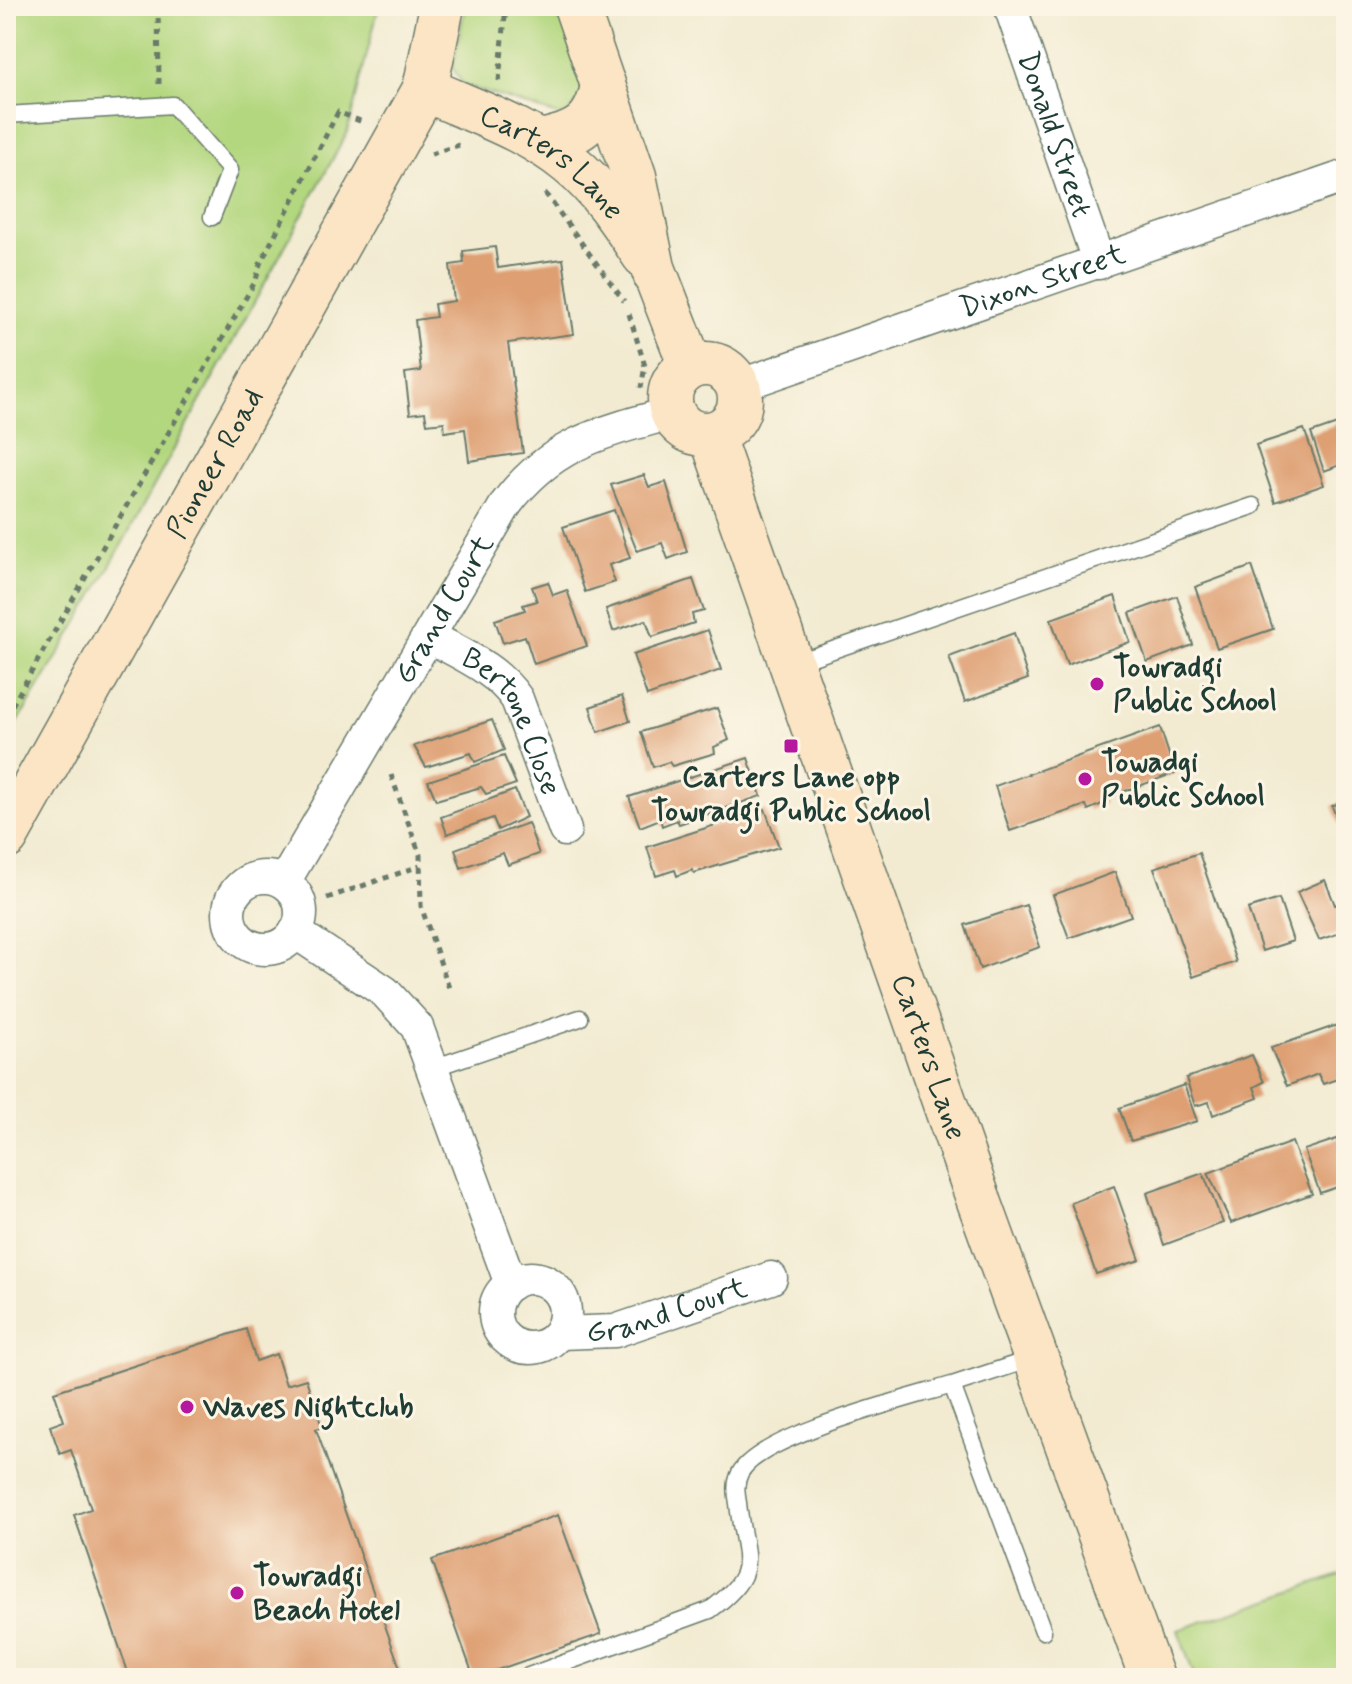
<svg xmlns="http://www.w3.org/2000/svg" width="1352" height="1684" viewBox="0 0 1352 1684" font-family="Mynerve,sans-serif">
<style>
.green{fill:#b3d77f;stroke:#698a5a;stroke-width:2}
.building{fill:#de9f72}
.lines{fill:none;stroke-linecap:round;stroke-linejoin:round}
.lane-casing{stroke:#697a6b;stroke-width:19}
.street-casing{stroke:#697a6b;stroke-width:35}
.secondary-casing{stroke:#697a6b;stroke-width:47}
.path{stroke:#697a6b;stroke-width:5;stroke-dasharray:6 6;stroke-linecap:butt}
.lane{stroke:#fff;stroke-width:16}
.street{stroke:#fff;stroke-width:32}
.secondary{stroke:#fce5c4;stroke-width:44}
.poi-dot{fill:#b5179e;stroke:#fcf5e5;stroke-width:3}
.labels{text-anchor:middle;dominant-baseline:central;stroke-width:6;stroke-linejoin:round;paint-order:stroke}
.street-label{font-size:30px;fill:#1f3d34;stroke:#fcf5e5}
.poi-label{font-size:30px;font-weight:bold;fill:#1f3d34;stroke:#fcf5e5;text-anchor:start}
</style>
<rect width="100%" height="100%" fill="#fcf5e5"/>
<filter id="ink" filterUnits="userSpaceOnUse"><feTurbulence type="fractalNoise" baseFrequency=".0125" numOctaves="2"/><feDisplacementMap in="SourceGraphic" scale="16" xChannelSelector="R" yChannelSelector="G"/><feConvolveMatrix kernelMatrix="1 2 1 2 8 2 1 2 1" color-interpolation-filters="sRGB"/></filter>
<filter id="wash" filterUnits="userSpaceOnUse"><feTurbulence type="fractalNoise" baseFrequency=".006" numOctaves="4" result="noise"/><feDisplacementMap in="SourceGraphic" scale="32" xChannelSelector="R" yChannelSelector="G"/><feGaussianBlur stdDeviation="1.8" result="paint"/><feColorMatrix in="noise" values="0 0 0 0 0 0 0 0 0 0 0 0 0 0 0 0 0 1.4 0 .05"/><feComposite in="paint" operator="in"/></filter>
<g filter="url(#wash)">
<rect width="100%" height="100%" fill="#f2ebd2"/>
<path class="green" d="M6 6H379L347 133 93 597 6 742Z
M465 6H558L583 78 582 95 568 114 560 116 464 85 453 69Z
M1346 1573V1678H1195L1178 1630Z"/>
<g id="blocks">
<path class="building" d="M495 247 498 268 563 259 574 334 508 343 523 453 469 461 465 429 445 432 444 422 427 424 425 412 410 414 405 373 421 371 415 320 436 317 434 304 454 301 450 265 464 263 463 251Z
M1346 421V463L1324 471 1311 433Z
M1304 429 1324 485 1275 502 1256 445Z
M644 475 649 487 666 482 687 552 668 559 662 543 637 551 611 485Z
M614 510 630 558 609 565 615 582 585 592 563 527Z
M1252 566 1273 629 1217 648 1195 587Z
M693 579 704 611 692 614 694 623 652 637 646 620 613 631 606 609Z
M548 582 553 595 567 590 587 646 534 664 525 636 503 643 495 620 525 610 523 605 537 601 532 587Z
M1115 596 1130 642 1067 665 1051 619Z
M1177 596 1193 645 1147 662 1130 613Z
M708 630 721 670 647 696 633 655Z
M1014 633 1028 679 965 702 949 657Z
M622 696 630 721 598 732 590 707Z
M717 708 729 740 714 747 715 753 672 766 669 762 653 767 641 732Z
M492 720 504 750 475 762 471 753 426 767 414 746Z
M1160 727 1175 773 1103 799 1105 803 1088 810 1086 805 1010 831 995 786Z
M504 756 516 784 486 794 481 787 436 800 428 781Z
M748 758 761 796 679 824 677 820 662 826 660 819 640 827 629 797Z
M515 790 526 817 498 830 493 818 447 834 441 817Z
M1346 800V844L1332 806Z
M765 809 779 847 694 873 692 870 677 876 675 870 656 876 647 847Z
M528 823 539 854 508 865 503 853 461 868 455 849Z
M1199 853 1236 962 1193 977 1154 868Z
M1115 872 1131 916 1069 938 1053 895Z
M1325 880 1335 905 1346 902V931L1319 940 1297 892Z
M1279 899 1293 941 1262 951 1248 909Z
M1026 905 1040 947 980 969 965 925Z
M1346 1022V1076L1323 1084 1318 1074 1287 1086 1271 1048Z
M1252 1055 1264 1082 1254 1087 1258 1098 1213 1115 1209 1102 1195 1106 1186 1078Z
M1184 1085 1197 1121 1131 1141 1119 1108Z
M1346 1136V1184L1320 1193 1304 1150Z
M1292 1142 1312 1194 1231 1223 1208 1173Z
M1203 1173 1223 1223 1164 1245 1147 1193Z
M1114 1186 1140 1260 1096 1274 1071 1203Z
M246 1329 256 1361 276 1354 286 1385 306 1379 322 1427 316 1429 401 1671 379 1678H130L74 1515 91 1509 71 1450 60 1454 50 1426 64 1421 54 1392Z
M558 1515 601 1634 474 1678 432 1560Z"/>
</g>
</g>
<g filter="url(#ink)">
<use href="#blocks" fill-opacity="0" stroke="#697a6b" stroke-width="2"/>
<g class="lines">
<defs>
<path id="lane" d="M6 115 173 105 230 170 212 217
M795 663 1253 506
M433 1068 580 1018
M1034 1358 952 1385 1043 1631
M526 1677 710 1610C764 1571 743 1557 738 1503 736 1492 735 1483 740 1473 760 1435 907 1399 952 1385"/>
<g id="street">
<path id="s1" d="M1010 6 1099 263"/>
<path id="s2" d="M738 386 1346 176"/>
<path id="s3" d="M430 637C461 654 497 669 517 699L565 830"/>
<circle cx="265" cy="913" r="36"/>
<path id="s4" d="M284 882 506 504C551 443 602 432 672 413"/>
<path d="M295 932 385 992 417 1027 511 1284"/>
<circle cx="530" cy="1313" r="35"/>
<path id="s5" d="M560 1333 615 1331 771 1278"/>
</g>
<g id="secondary">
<path d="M576 6 634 176 653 268 691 366"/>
<path id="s6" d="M425 89C473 111 528 129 569 163 600 188 622 222 644 255"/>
<path d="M539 142C578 135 597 124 603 84"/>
<circle cx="705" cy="399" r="35"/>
<path id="s7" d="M711 434 979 1201 1152 1678"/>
<path id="s8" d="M6 837 425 89 442 6"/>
</g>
</defs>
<use href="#lane" class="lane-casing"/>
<use href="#street" class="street-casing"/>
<use href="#secondary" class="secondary-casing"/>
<path class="path" d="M158 6 159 85
M499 81 506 6
M431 154 459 145
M545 193 624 301
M629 314 645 366 641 388
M6 716 256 280 260 264 338 112 365 123
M391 775 420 855 421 906 450 991
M327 898 420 866"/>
<use href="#lane" class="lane"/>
<use href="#street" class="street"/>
<use href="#secondary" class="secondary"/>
</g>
</g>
<g class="poi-dot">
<circle cx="1097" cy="684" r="8"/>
<rect x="783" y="738" width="16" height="16" rx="4"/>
<circle cx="1085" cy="779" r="8"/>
<circle cx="187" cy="1407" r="8"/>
<circle cx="237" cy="1593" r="8"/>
</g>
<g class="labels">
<g class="street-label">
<text stroke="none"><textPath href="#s1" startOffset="136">Donald Street</textPath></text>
<text stroke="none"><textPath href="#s6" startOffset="148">Carters Lane</textPath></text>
<text stroke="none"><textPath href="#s2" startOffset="322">Dixon Street</textPath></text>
<text stroke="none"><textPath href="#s8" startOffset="428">Pioneer Road</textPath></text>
<text stroke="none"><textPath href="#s4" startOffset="316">Grand Court</textPath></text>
<text stroke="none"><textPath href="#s3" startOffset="124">Bertone Close</textPath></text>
<text stroke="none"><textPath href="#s7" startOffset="660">Carters Lane</textPath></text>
<text stroke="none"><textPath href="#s5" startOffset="110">Grand Court</textPath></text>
</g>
<g class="poi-label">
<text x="1113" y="667">Towradgi<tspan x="1113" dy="34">Public School</tspan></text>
<text x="1101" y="762">Towadgi<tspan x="1101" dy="34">Public School</tspan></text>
<text x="791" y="777" text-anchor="middle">Carters Lane opp<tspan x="791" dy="34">Towradgi Public School</tspan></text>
<text x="203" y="1407">Waves Nightclub</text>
<text x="253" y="1576">Towradgi<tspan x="253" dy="34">Beach Hotel</tspan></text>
</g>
</g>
<rect width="1352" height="1684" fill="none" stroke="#fcf5e5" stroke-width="32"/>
</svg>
